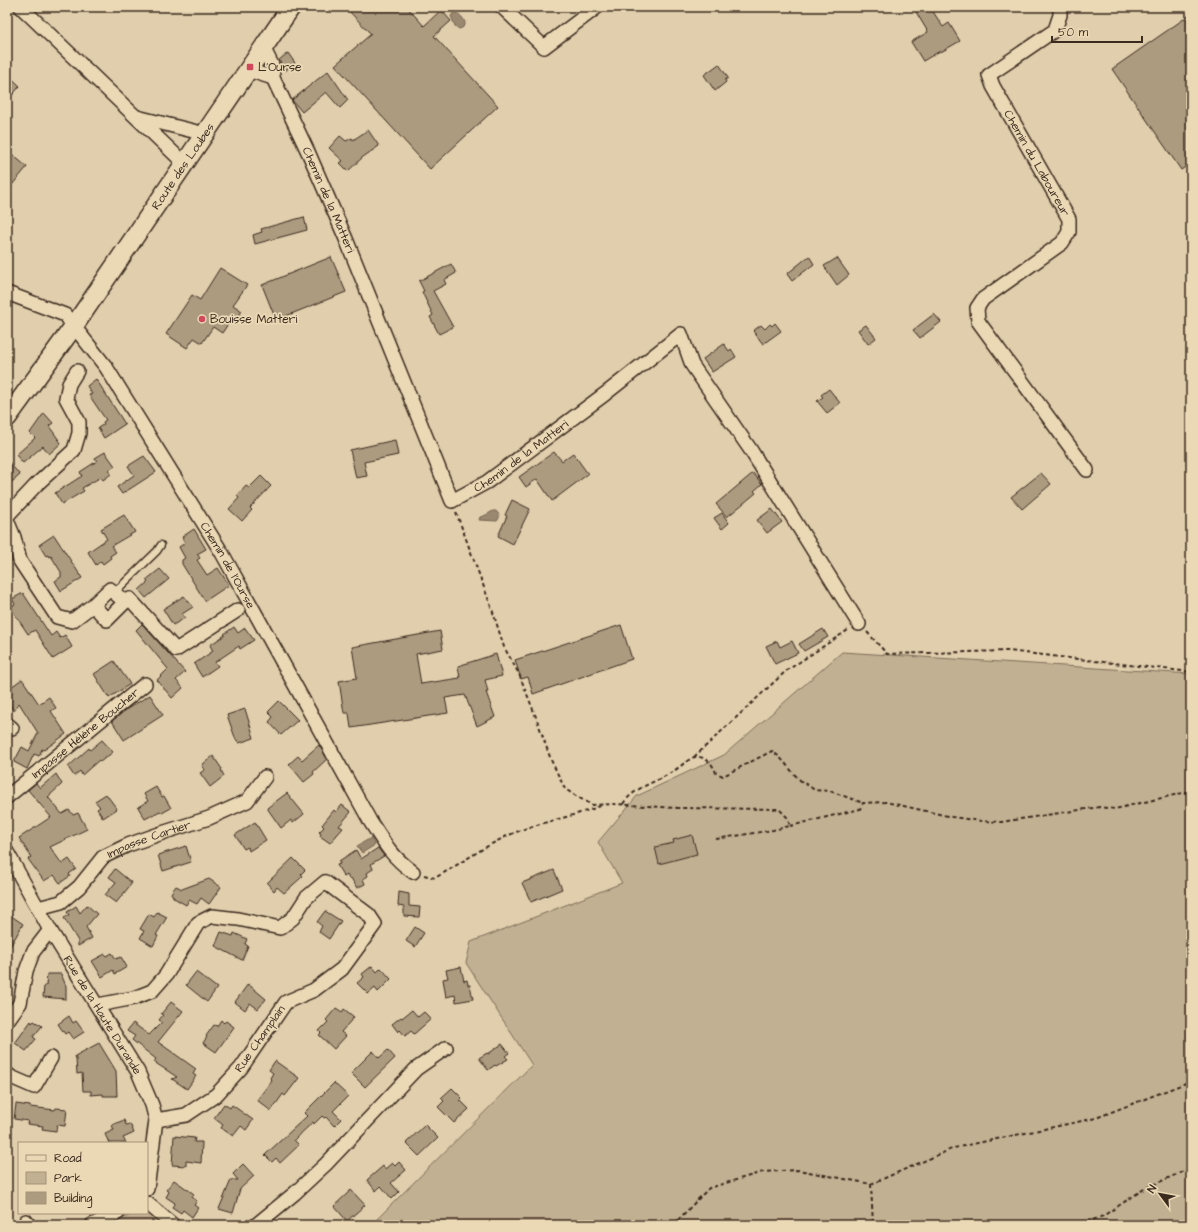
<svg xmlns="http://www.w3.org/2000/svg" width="1198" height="1232" viewBox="0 0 1198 1232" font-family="'Architects Daughter',sans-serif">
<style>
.green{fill:#c2b092;stroke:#7e6d58}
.water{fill:#9a8870;stroke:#74624f}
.building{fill:#ad9b80;stroke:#3b2a1e}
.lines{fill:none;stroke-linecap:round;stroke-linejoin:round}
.lane-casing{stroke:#3b2a1e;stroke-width:9}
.street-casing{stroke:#3b2a1e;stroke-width:16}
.secondary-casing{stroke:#3b2a1e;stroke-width:21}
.path{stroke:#3b2a1e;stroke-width:2;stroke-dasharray:4 3;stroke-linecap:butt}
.lane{stroke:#ebd9b6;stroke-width:6}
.street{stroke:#ebd9b6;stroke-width:13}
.secondary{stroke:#ebd9b6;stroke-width:18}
.poi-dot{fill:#d1495b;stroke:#ebd9b6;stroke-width:1.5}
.labels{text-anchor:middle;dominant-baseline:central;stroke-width:3.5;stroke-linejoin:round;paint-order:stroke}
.poi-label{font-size:12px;fill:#3b2a1e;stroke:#ebd9b6;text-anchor:start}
.street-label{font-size:12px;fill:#3b2a1e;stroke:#ebd9b6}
</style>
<rect width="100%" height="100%" fill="#e0cead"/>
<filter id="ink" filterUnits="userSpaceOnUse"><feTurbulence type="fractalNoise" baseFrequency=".025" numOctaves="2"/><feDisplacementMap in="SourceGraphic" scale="8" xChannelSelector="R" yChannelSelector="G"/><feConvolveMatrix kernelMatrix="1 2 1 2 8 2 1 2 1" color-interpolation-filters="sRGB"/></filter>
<g filter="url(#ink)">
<path class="green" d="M842 652 1191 674V1225H371L532 1065 466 963 471 942 622 883 598 842 637 796 724 755Z
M147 1209 162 1225H117L115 1222 135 1213H147Z"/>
<path class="water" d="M454 12C459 13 466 20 465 25L462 28 459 29 455 26 451 16Z
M493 511H496C500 515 500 518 497 521L479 520 480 517 484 516Z
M371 838 375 845 362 853 357 846Z"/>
<path class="building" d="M345 7H407L424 26 441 10 451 21 434 36 498 106 430 169 335 65 371 34Z
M913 7H930L943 27 949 23 960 41 941 52 940 51 923 61 911 42 928 32Z
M1191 14V163L1181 170 1112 69Z
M288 53 295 63 285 71 279 60Z
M719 64 728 78 725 80 726 82 715 91 704 75Z
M328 71 348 100 340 108 326 92 302 112 292 100Z
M7 74 20 86 7 101Z
M368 130 379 146 363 157 348 171 340 163 343 161 329 148 340 136 346 141 352 138 353 140Z
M7 150 27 167 7 191Z
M304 217 307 230 255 244 253 235 262 232 261 229Z
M809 256 814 264 792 281 787 274Z
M331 257 346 292 276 320 262 285Z
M837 258 849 275 837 285 824 266Z
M451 264 456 273 444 280 446 284 433 291 453 327 439 334 430 317 433 315 422 292 424 291 419 281Z
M220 268 247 285 233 305 242 311 234 323 230 321 222 333 213 327 202 343 194 338 187 348 166 334 192 295 200 300Z
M934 314 941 322 920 338 913 330Z
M775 323 781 331 763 344 753 331 761 325 765 329 770 324 772 326Z
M866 325 876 338 868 344 858 330Z
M724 344 729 351 731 349 736 357 712 372 703 359Z
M96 379 125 424 104 438 98 428 104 424 103 422 106 420 89 395 92 394 87 386Z
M829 389 840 403 827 413 817 401 823 397 821 395Z
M44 413 53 423 49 426 61 443 49 454 43 446 23 463 16 455 35 438 30 433Z
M395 440 398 455 364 462 367 476 356 478 350 450Z
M105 452 115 466 109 470 111 474 103 480 101 477 82 488 84 491 62 504 55 493 82 476 80 472 97 461 95 458Z
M554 452 562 461 573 453 588 474 552 501 537 479 526 487 519 477Z
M144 456 156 472 122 494 117 487 134 475 128 466Z
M7 460 20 475 7 486Z
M753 473 762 484 754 491 756 493 727 517 716 504Z
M1041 473 1051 484 1022 509 1011 497Z
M261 476 271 486 250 508 252 510 242 521 229 509 239 498 237 496 246 486 249 488Z
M512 500 530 509 513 544 498 536 507 516 505 515Z
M772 509 782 522 767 533 757 520Z
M722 513 729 523 722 529 714 518Z
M124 515 135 532 111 546 116 552 110 556 111 558 103 564 101 561 96 565 88 552 107 539 101 529Z
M194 529 206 549 197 554 200 558 197 560 207 575 218 568 229 585 205 601 182 564V560L185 558 179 547 185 543 182 537Z
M54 535 82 578 61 591 55 581 61 577V572L51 556 49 557 48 555 46 556 39 545Z
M160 569 169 579 146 598 139 590 148 582 146 580Z
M23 593 51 636 56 632 60 638 65 635 72 647 53 659 35 630 28 634 10 607 15 604 12 599Z
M184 596 193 607 182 614 185 618 173 625 163 609Z
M142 624 185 672 176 680 183 688 172 698 157 680 168 669 136 630Z
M621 625 632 659 533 694 528 677 521 679 515 660Z
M234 627 238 633 245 628 254 640 240 649 239 646 215 662 218 666 202 677 194 664 213 651 210 645 225 635 224 634Z
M823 629 828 637 804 651 799 644Z
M440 631 443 649 416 654 421 684 460 678 458 666 496 654 502 676 485 680 488 692H486L495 717 477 726 465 695 445 698 448 713 351 728 349 713H344L339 681 357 678 352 647Z
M777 641 780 647 792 641 798 653 775 664 766 646Z
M114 661 130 684 109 698 94 674Z
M22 679 39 704 49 697 56 708 51 711 66 734 44 750 42 749 39 756 34 754 27 769 14 762 22 747 29 751 38 733 19 703 14 711 7 700V690Z
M150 695 163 715 124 740 112 721 127 709Z
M279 701 298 720 281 735 269 722 273 717 268 712Z
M245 709 254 738 239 743 237 740H236L227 715Z
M102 740 113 752 100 762 99 760 82 775 80 771 74 776 68 767 89 748 90 750Z
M319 745 327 759 313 772 314 774 304 782 289 764 298 756 302 760Z
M213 756 222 769 221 770 224 776 210 787 200 773 205 770 202 765Z
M56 774 62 784 48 797 62 814 69 810 73 815 78 813 87 829 50 847 62 864 69 859 76 869 69 874 70 876 60 883 54 875 44 881 28 859 31 857 19 838 51 817 28 790 36 783 40 788Z
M156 787 162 797 164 796 171 808 162 813 160 811 145 819 138 807 148 801 144 794Z
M287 793 304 814 293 823 291 820 281 828 267 808Z
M106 794 117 809 103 818 97 809 100 807 95 801Z
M342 805 351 812 339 826 343 828 330 843 320 836 321 834 319 832 324 827 322 825 334 810 336 812Z
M255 822 266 840 249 851 248 847 244 849 235 835Z
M692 835 697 854 659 864 655 847 674 843 673 840Z
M186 846 191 862 163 871 158 855Z
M378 848 384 856 371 864 373 869 367 873 368 876 363 879 365 884 357 888 351 878 349 879 347 875 344 877 337 865 340 864 339 861 356 850 361 859Z
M293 858 305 870 301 874 303 876 284 893 277 887 274 891 267 883Z
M115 869 132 883 116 903 105 895 116 882 109 877Z
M554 870 562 889 531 902 522 883Z
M209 879 221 887 209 904 201 898 197 904 189 900 186 905 174 898 171 893 176 886 182 889Z
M399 892 409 894V906L420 907 419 917 404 916V907L398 906Z
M87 905 97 914 86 927 92 938 78 946V941L64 918 69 915 67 912 76 906 80 913Z
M325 911 341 921 329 939 319 932 322 926 317 922Z
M157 912 167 917 156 935 158 936 153 946 140 938 144 931 140 929 149 914 154 917Z
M7 913 23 924 7 952Z
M415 927 424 933 415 947 406 941Z
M221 932 233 936 234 933 247 939 245 944 248 946 242 960 215 946Z
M112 953 116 959 121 957 127 967 115 974 113 970 102 977 92 961 105 954 107 956Z
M372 966 377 972 381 968 391 979 378 992 375 988 368 994 357 983 364 977 362 974Z
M461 967 464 981 467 980 468 985H470L473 999 456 1002 455 995 446 997 443 979 448 978 446 970Z
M196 972 217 988 207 1002 186 985Z
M47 974H61L66 986V999L43 997 44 986H46Z
M248 984 266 999 258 1009 250 1003 245 1010 235 1002Z
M171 1002 183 1011 158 1042 196 1069 193 1074 196 1076 187 1089 172 1079 177 1077 154 1062 156 1059 132 1040 135 1036 127 1031 133 1023 149 1035 162 1022 159 1020 163 1015 161 1014Z
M336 1008 342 1012 344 1009 354 1017 341 1032 346 1036 334 1049 319 1035 321 1033 319 1031 328 1022 326 1020Z
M412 1010 418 1017 424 1012 431 1019 414 1034 411 1031 405 1036 400 1030 398 1032 392 1024 401 1017 402 1018Z
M69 1016 73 1023 76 1021 84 1032 73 1039 68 1032 65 1034 58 1024Z
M221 1020 224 1023 226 1021 234 1027 216 1052 203 1043 207 1037 206 1036 214 1025 217 1026Z
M31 1021 32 1023 34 1021 42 1026 33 1037 36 1039 26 1051 15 1043Z
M99 1043 116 1071 117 1096H103V1094L91 1095V1091H83L82 1073 77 1074 76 1059 75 1056Z
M502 1044 509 1053 505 1056 508 1059 496 1066 495 1065 488 1070 479 1058 487 1053 488 1054Z
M388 1050 395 1058 365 1087 351 1073 373 1051 379 1058Z
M275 1061 299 1078 285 1096 283 1094 271 1111 257 1100 272 1080 270 1078 273 1073 269 1070Z
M334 1083 348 1096 333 1111 341 1119 334 1126 326 1117 324 1118 322 1116 314 1124 313 1122 294 1140 299 1145 280 1163 276 1158 272 1162 265 1155 307 1116 304 1113Z
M452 1088 462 1098 460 1100 469 1109 454 1123 438 1107 444 1101 441 1098Z
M16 1104 30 1106V1107L55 1110 56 1108 67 1109 65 1126 57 1125 56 1131 42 1129 43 1126 27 1124 28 1121 14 1119Z
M224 1104 230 1108 232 1105 253 1120 246 1130 241 1126 233 1136 221 1128 223 1125 214 1118Z
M124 1120 126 1125 130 1124 134 1133 123 1138 126 1143H109L105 1134 114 1130 112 1125Z
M425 1125 438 1138 419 1156 406 1143Z
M174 1136 195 1138 194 1142H202L201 1163 186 1161V1166L172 1165Z
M399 1162 406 1170 391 1183 399 1192 392 1199 381 1186 376 1191 367 1180 383 1166 385 1169 392 1163 395 1166Z
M243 1164 254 1176 240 1189 233 1213 219 1209 231 1180H238L233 1174Z
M174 1180 194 1194 192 1197 197 1201 194 1205 198 1208 192 1217 183 1210 181 1213 172 1207 175 1203 166 1197 169 1192 166 1190Z
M351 1190 365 1205 347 1221 334 1206Z"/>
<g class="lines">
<defs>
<path id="lane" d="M115 592 157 551 161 545"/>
<g id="street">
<path d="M21 7 185 164"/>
<path d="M502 7 544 47 597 7"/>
<path id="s1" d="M1060 7V15L1055 30 989 75 993 86 1069 219V232L1062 243 983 299 977 308 978 321 1087 470"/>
<path d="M248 70 273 78 272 65 263 47"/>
<path id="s2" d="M273 78 309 154 346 239 452 501 487 482 605 394 681 334 692 365 750 449 859 624"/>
<path d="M137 117 205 134"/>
<path id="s3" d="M7 293 65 315 106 367 222 553 370 821C384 843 392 857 413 872"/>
<path d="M7 516 36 485 74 450 79 433V422L66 398 69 384 77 371"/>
<path d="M7 520 14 537 20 561 57 617 72 621 93 605 110 589 125 602 107 620 93 605"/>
<path d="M125 602 130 599 176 650 238 610"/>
<path d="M7 724 12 728"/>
<path id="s4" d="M7 797 145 684"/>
<path id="s5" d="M7 852 50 930 138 1072 152 1105 156 1120 147 1189"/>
<path id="s6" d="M38 908 61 902 79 887 103 857 128 845 165 832 209 818 247 801 265 777"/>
<path d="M98 1005 134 998 152 991 166 975 198 923 212 916 238 919 280 928 293 918 306 898 325 882 369 915 375 924 342 969 314 990 286 1002 241 1068 216 1095 186 1115 156 1120"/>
<path d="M7 1021 20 1003 26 971 33 952 50 930"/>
<path d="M7 1074 11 1077 34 1087 51 1058"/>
<path d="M147 1203 173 1225"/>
<path d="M26 1221 29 1225"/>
<path d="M92 1225 118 1213"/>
<path d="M256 1225 295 1193 326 1164 416 1069 446 1048"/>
</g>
<g id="secondary">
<path id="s7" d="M7 418 74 326 291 7"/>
</g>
</defs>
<use href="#lane" class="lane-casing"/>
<use href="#street" class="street-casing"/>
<use href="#secondary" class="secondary-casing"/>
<path class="path" d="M456 512 492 609 504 647 519 674 536 717 551 760 565 789 576 796 592 805 614 804 678 808 779 809 787 817 790 826 773 830 716 839
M867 632 887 654 1008 651 1191 672
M694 757 786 671 848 630
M623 804C634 787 655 783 672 772 678 769 689 758 695 757 706 756 713 764 716 773L723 776 772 751C784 759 790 771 801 781 805 784 810 786 814 790L830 791 863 803
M790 826 860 809 863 803 886 802 952 817 981 821 1001 822 1099 807 1115 809 1191 791
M424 875 435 878C465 861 494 839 527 828 552 820 578 815 603 805
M871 1184 873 1225
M673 1225 709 1188 763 1172 798 1170 871 1184 954 1148 1096 1118 1191 1081
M1080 1225 1103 1216 1144 1189 1184 1171 1191 1170
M1183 1225 1191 1221"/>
<use href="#lane" class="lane"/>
<use href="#street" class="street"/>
<use href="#secondary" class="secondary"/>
</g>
</g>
<g class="poi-dot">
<rect x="246" y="63" width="8" height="8" rx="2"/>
<circle cx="202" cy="319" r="4"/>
</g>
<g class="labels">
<g class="poi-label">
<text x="258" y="67">L'Ourse</text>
<text x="210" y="319">Bouisse Matteri</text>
</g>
<g class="street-label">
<text stroke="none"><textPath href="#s1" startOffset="204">Chemin du Laboureur</textPath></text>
<text stroke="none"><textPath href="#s7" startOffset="307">Route des Loubes</textPath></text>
<text stroke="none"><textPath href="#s2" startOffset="134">Chemin de la Matteri</textPath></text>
<text stroke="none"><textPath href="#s2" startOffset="542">Chemin de la Matteri</textPath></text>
<text stroke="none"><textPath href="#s3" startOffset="361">Chemin de l'Ourse</textPath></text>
<text stroke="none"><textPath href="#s4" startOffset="101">Impasse Hélène Boucher</textPath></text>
<text stroke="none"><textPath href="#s6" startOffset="135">Impasse Cartier</textPath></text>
<text stroke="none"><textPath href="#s5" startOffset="189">Rue de la Haute Durande</textPath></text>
<text transform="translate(260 1039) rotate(-55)">Rue Champlain</text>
</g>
</g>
<rect width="1198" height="1232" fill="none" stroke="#ebd9b6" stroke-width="24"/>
<rect x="12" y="12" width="1174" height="1208" fill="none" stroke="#3b2a1e" stroke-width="1.5" filter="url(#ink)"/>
<rect x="18" y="1142" width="130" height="72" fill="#ebd9b6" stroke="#a59379"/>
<rect x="26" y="1155" width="20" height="6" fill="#ebd9b6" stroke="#a59379"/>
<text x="54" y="1162" font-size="12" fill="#3b2a1e">Road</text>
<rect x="26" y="1172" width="20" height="12" fill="#c2b092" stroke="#a59379"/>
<text x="54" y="1182" font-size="12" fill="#3b2a1e">Park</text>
<rect x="26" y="1192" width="20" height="12" fill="#ad9b80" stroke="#a59379"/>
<text x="54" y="1202" font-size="12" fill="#3b2a1e">Building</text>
<g transform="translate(1160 1194) rotate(302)" stroke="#ebd9b6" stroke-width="3" paint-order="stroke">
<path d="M0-3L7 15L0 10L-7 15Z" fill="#3b2a1e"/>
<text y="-6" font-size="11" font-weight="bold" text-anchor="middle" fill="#3b2a1e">N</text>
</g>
<path d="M1052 36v6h90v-6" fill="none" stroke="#3b2a1e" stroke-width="2"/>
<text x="1058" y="36" font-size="12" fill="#3b2a1e" stroke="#ebd9b6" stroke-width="3" paint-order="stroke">50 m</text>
</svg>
